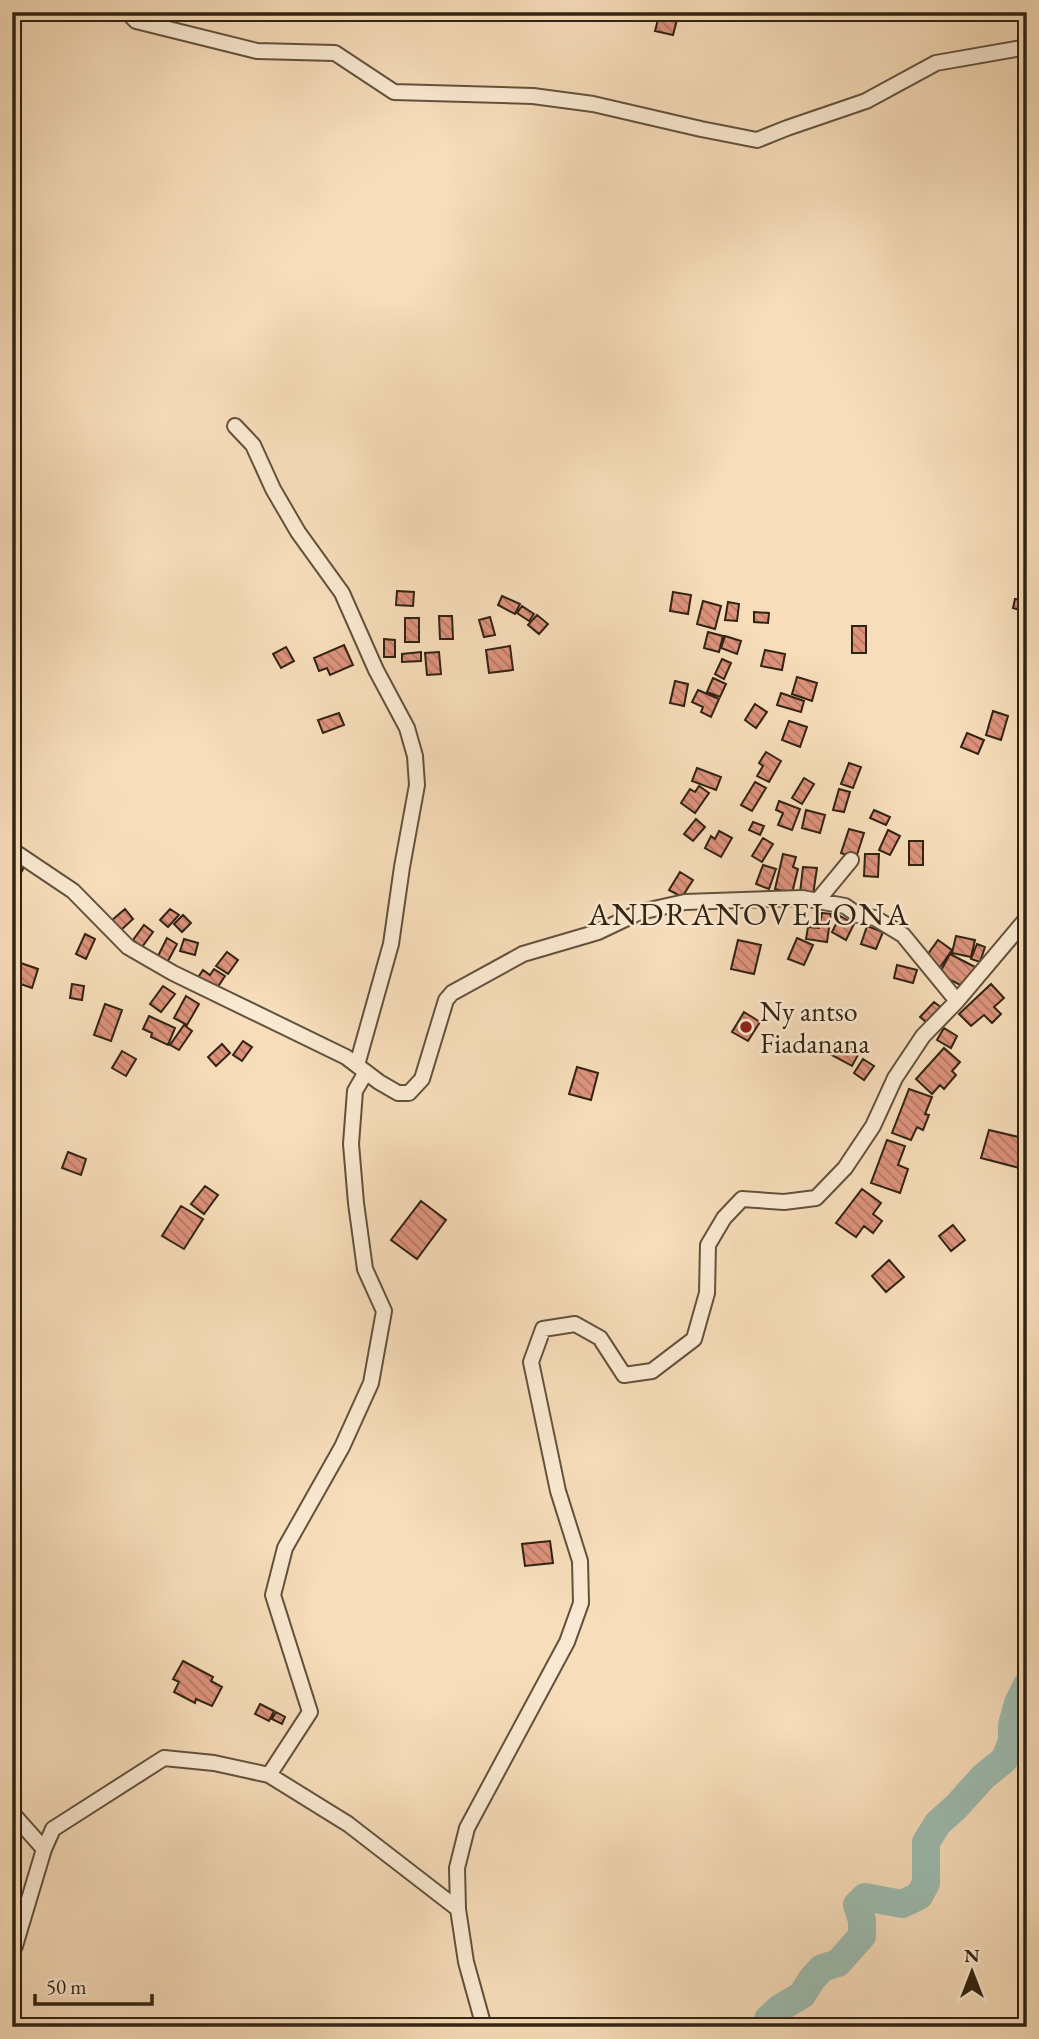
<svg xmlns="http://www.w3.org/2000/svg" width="1039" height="2039" viewBox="0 0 1039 2039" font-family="'EB Garamond',serif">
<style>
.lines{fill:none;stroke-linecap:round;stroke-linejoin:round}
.river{stroke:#9dbcb0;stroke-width:28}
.building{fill:url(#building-back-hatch);stroke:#312312;stroke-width:2}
.street-casing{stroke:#62523c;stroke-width:18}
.street{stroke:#fae9d2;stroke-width:14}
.poi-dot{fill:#8f2418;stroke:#fae9d2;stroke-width:2.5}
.labels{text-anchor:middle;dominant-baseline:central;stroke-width:5;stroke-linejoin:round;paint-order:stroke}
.poi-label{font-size:28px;fill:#312312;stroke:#fae9d2;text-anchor:start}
.quarter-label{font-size:32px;letter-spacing:2px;fill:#312312;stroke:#fae9d2}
</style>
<defs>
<pattern id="building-back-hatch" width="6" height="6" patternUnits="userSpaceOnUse" patternTransform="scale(1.75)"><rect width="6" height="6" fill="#de937d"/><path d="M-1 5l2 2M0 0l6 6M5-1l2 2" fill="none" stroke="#b57865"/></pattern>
</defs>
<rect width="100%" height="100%" fill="#f7ddba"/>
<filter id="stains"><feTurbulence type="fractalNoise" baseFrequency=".00286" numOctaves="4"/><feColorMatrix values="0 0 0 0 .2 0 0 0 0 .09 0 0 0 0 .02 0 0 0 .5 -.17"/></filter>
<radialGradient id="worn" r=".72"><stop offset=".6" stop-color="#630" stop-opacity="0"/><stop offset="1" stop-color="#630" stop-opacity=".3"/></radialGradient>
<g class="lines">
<path class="river" d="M769 2027 768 2019 780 2008 802 1995 812 1979 822 1968 838 1963 862 1936V1920L857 1905 865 1897 902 1904 919 1896 926 1883V1842L938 1823 956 1807 983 1777 1005 1759 1012 1741V1725L1018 1703 1027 1685"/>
</g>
<path class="building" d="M660 12H679L673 35 655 31Z
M397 591 414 592 413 606 396 605Z
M673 592 691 595 688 614 670 611Z
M1022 593 1027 594V612L1013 608 1015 599 1021 600Z
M502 596 520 604 515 614 498 605Z
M703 601 721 606 715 629 697 624Z
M728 602 739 604 737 621 725 620Z
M522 606 534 614 529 621 517 613Z
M754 612 769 613 768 623 754 622Z
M537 615 548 624 539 634 528 625Z
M439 616H452L453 639H440Z
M490 617 495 635 484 637 479 620Z
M405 618H419V642H405Z
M852 626H866V653H852Z
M708 632 723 636 719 652 704 648Z
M725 636 741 641 737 654 721 648Z
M384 639 395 640V657H384Z
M1022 639 1027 640V653L1020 652Z
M344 645 353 665 330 675 327 668 319 671 314 658Z
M510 646 513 670 489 673 486 650Z
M286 647 294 661 281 668 273 654Z
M765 650 785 654 782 670 761 666Z
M421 652V661L402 662V654Z
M439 652 441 674 427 675 425 653Z
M722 659 731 663 724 679 715 674Z
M797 677 817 683 812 701 792 694Z
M713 678 726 684 720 697 707 692Z
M675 681 688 684 684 706 670 703Z
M698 690 719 699 711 717 701 712 703 707 692 702Z
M781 693 804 701 801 712 777 705Z
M755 704 767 712 756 728 745 720Z
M993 711 1008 716 1001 740 986 735Z
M339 713 344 725 323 733 318 720Z
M789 721 807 727 800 747 782 740Z
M967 733 984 740 978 754 961 747Z
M766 752 781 761 769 782 757 776 763 766 759 763Z
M849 763 861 767 853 788 841 784Z
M697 768 721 777 716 790 692 781Z
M804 778 814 784 802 804 792 798Z
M755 782 766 788 752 811 741 805Z
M699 786 709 793 695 813 681 803 690 789 695 792Z
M839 789 850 792 844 812 833 810Z
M779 801 800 809 792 830 778 825 783 813 776 810Z
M806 810 825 815 820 833 802 828Z
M874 810 890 817 886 825 870 818Z
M696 819 705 827 693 841 684 834Z
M753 822 764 826 760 835 749 830Z
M849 829 864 833 856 858 841 853Z
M888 830 900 836 890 855 879 850Z
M719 831 732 838 721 857 705 848 711 836 715 839Z
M763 838 773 844 762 862 752 856Z
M909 841H923V865H909Z
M783 854 796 857 793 867 798 869 792 893 775 889Z
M865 854H879L878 877 864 876Z
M12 864 23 869 12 889Z
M763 865 776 869 769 889 756 884Z
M803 867 817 868 813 895 800 893Z
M680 872 693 880 682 897 669 890Z
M125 909 133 919 120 931 111 921Z
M170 909 179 915 168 927 160 920Z
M822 913 831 914 827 942 806 939 808 927 819 928Z
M183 915 191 923 182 932 174 924Z
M840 916 854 924 846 940 832 932Z
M144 925 153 932 142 947 133 940Z
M867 926 883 932 876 949 861 944Z
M85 934 95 939 86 959 76 954Z
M956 936 975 940 971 957 952 953Z
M167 938 177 944 167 963 157 958Z
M797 938 813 945 804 965 788 959Z
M184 939 198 943 195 955 180 951Z
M738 940 761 945 754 974 731 969Z
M938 940 952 950 938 970 925 958Z
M977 944 985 947 980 962 971 959Z
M227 952 238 960 228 974 216 966Z
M950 954 975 967 964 987 939 974Z
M12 960 38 969 32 988 12 981Z
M897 965 917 970 913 983 894 978Z
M214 969 225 976 215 991 197 979 203 970 210 975Z
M72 984 84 986 82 1000 70 998Z
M991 984 1004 998 994 1007 1001 1014 992 1023 984 1015 971 1026 959 1014Z
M163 986 175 994 161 1012 150 1004Z
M186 996 199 1004 187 1025 174 1018Z
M934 1002 942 1008 927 1023 920 1017Z
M105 1004 122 1010 111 1041 94 1035Z
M744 1012 760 1022 748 1041 732 1032Z
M149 1016 175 1028 168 1045 151 1037 152 1033 143 1029Z
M184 1025 192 1031 179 1050 170 1045Z
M944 1028 957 1036 951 1048 937 1040Z
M243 1041 252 1047 242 1061 233 1055Z
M836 1041 859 1053 852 1066 830 1054Z
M222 1044 230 1053 216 1066 208 1057Z
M944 1048 960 1062 952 1071 956 1075 944 1089 940 1085 932 1094 916 1079Z
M122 1051 136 1059 126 1076 112 1068Z
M863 1059 874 1066 864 1080 854 1073Z
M577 1067 598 1073 591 1100 569 1094Z
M909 1089 932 1097 925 1114 929 1115 923 1130 917 1127 911 1140 892 1133Z
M989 1130 1027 1139V1170L981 1158Z
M887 1140 905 1146 898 1165 908 1169 900 1193 871 1183Z
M68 1152 86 1159 81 1175 62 1168Z
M205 1186 218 1195 204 1214 191 1204Z
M862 1189 881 1203 873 1214 882 1221 873 1233 864 1226 856 1237 836 1223Z
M421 1201 446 1220 417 1259 391 1240Z
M181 1206 203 1219 184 1249 162 1236Z
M953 1225 965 1240 951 1251 939 1236Z
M889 1260 904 1277 886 1292 872 1276Z
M550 1541 553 1563 525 1566 522 1544Z
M183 1661 213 1677 211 1681 222 1687 212 1706 196 1699 195 1703 174 1692 179 1682 173 1679Z
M260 1704 274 1711 269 1721 255 1714Z
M276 1712 285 1717 282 1724 272 1719Z"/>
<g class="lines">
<defs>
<path id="street" d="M127 12 136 21 257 51 335 53 394 92 533 96 593 104 701 129 757 140 787 128 866 101 936 63 1027 47
M235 426 253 445 273 489 298 532 342 593 376 670 407 728 415 756 417 785 402 867 391 944 357 1065
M12 850 73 891 128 947 173 973 346 1057 379 1082 398 1093H409L422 1079 446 1000 452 993 523 954 598 932 640 912 685 902 802 898 845 906 858 915 875 918 903 935 957 1001
M818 900 851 860
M269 1775 310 1712 273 1595 285 1548 342 1447 371 1383 384 1311 365 1269 356 1203 351 1144 355 1091 366 1072
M12 1813 44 1849 53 1829 164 1758 214 1763 269 1775 348 1824 458 1909
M12 1950 15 1946 44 1849
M484 2027 466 1962 458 1909 457 1868 467 1828 567 1642 581 1603 580 1561 558 1491 531 1362 543 1329 575 1324 600 1338 624 1375 652 1371 694 1339 707 1293 708 1245 724 1218 742 1199 784 1202 816 1198 845 1168 873 1126 895 1078 923 1036 957 1001 1027 918"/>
</defs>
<use href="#street" class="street-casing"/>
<use href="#street" class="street"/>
</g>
<circle class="poi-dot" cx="746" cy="1027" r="7"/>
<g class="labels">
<g class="poi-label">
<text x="760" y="1011">Ny antso<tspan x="760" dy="32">Fiadanana</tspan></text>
</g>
<g class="quarter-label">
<text x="749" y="914">ANDRANOVELONA</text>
</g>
</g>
<rect width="1039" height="2039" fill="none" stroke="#f7ddba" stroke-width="42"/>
<rect x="14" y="14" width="1011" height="2011" fill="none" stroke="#312312" stroke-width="3.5"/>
<rect x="21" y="21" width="997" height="1997" fill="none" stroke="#312312" stroke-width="2"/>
<g transform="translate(972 1972)" stroke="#fae9d2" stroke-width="5" paint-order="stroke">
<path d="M0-5L12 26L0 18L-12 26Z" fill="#312312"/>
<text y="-10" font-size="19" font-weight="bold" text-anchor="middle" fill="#312312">N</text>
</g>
<path d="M35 1994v10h117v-10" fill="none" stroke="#312312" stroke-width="3.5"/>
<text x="46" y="1994" font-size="21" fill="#312312" stroke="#fae9d2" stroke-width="5" paint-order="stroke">50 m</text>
<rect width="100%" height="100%" filter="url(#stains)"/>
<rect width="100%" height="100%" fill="url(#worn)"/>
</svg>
